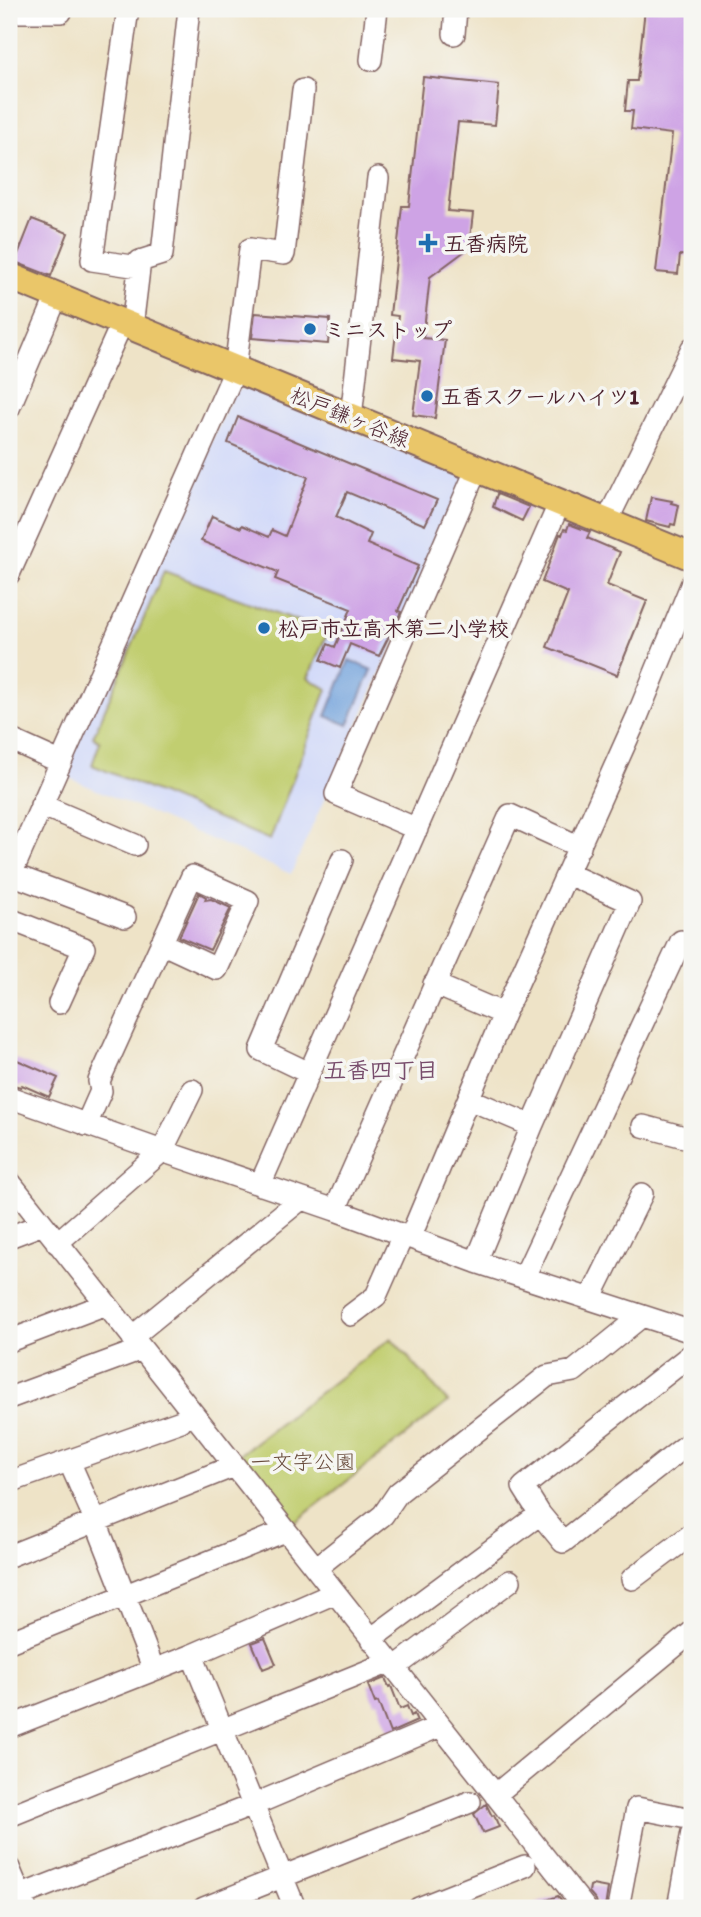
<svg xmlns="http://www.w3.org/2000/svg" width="701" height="1917" viewBox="0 0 701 1917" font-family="Itim,'Klee One',sans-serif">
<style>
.built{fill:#d1d9f9}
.green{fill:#c1ce70;stroke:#86764e;stroke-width:2}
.water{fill:#72a2dc;stroke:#5e6084;stroke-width:2}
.building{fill:#cea3e5}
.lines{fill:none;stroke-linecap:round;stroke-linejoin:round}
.minor-casing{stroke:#836462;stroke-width:24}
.major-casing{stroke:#836462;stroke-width:30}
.minor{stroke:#fff;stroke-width:21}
.major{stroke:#eac669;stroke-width:26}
.poi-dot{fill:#1f6fb2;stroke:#f6f6f2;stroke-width:2.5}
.labels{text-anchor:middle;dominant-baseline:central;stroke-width:7;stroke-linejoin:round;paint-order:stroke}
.poi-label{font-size:21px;font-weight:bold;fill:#4a1f2b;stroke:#f6f6f2;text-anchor:start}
.street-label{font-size:21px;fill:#4a1f2b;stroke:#f6f6f2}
.park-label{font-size:21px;fill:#684b3c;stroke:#f6f6f2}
.neighbourhood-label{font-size:23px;font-weight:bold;fill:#784d6c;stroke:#f6f6f2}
</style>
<rect width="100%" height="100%" fill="#f6f6f2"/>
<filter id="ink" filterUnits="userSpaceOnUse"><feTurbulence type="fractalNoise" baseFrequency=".0143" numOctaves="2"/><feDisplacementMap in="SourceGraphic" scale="14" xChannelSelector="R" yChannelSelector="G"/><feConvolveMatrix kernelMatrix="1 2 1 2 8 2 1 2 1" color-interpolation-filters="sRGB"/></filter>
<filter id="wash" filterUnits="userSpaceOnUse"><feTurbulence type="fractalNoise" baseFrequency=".00686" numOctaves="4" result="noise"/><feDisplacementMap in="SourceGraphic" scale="28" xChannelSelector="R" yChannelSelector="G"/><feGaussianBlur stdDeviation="1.57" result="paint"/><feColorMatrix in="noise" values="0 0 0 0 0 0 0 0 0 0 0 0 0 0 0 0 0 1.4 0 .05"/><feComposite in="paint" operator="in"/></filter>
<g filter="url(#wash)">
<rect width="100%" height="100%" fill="#eee3c7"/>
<path class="built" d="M247 387 462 476 466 482 291 874 60 774 234 392Z"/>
<path class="green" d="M164 571 328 632 308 678 327 689 270 840 92 765 100 742 93 737Z
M391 1338 448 1402 290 1526 235 1458Z"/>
<path class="water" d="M349 660 372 670 348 725 326 716Z"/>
<g id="blocks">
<path class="building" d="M645 9H692V256L680 255 678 274 656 272 672 134 631 129 633 111H625L628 81H637Z
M423 77 499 85 495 125 458 122 448 211 473 213 469 248 430 277 423 338 445 340 435 418 413 415 420 361 393 358 398 316 390 315 402 206H409Z
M32 219 68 233 51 276 15 262Z
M255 313 330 319 328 344 252 338Z
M238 417 437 500 425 525 347 492 336 517 371 534 367 544 418 566 398 611 401 612 379 656 350 644 340 668 321 660 328 644 335 647 351 609 275 579 278 572 201 541 212 516 241 528 242 525 269 537 272 530 285 536 308 477 228 443Z
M497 494 529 507 522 521 493 507Z
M651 497 672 501 671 503 679 505 675 525 671 524 670 527 646 521Z
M569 524 590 532 587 538 620 552 607 585 647 601 617 675 547 647 568 593 542 582 560 534 562 535 564 529 567 530Z
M199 893 206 897 205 900 211 899 231 908 210 950 179 937Z
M15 1059 58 1078 49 1097 22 1085 21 1087 9 1084V1074Z
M265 1638 276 1664 263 1669 252 1643Z
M385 1678 389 1687 391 1686 400 1709 407 1706 411 1716 414 1714 417 1721 390 1733 378 1702 375 1703 368 1685Z
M486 1804 492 1816 494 1815 499 1827 483 1833 474 1814Z
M592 1885 608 1888 605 1908H598L596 1900 589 1892 590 1886Z
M558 1896 568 1908H528V1907Z"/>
</g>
</g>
<g filter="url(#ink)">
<use href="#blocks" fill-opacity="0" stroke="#836462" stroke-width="2"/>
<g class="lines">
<defs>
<path id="minor" d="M128 9 92 260 139 267
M9 12H61
M454 34 456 9
M371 60 377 9
M132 327 140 261 162 254 189 9
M9 408 57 296
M351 417 378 178
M607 521 692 348
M9 574 122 323
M9 739 60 762
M41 805 135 845
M417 829 336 794 477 468
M11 874 125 917
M9 879 235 370 250 249 284 254 303 90
M9 919 84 948 59 1003
M434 984 504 1014
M309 1073 261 1050 342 860
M9 1097 162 1151 335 1210 476 1262 692 1332
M469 1099 532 1126
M86 1125 101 1091 99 1081 192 876 248 901 217 969 161 943
M643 1126 692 1139
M9 1181 585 1908
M260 1185 560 502
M335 1210 510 815 580 847
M9 1237 43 1224
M410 1238 504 1014 637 717 692 583
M57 1243 162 1151 192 1090
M476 1262 532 1126 630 902 568 874
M524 1277 681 941
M590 1299 642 1194
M351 1315 376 1296 403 1235
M132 1337 301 1199
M9 1341 106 1304
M692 1354 523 1487 540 1514 563 1542 692 1441
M9 1398 142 1349
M69 1461 96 1522 154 1670
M9 1482 181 1421
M9 1556 234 1466
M316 1568 383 1515 398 1493 547 1376 574 1371 642 1316
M632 1579 692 1534
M371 1639 540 1514
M9 1642 285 1531
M192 1655 295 1908
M394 1668 510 1581
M9 1727 192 1655 335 1593
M495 1795 692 1632
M9 1816 390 1662
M9 1868 25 1906
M9 1900 253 1805 440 1726
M204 1908 470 1802
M419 1908 525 1866
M618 1908 637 1808 692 1819
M678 1908 692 1832"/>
<path id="major" d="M9 276 692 557"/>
</defs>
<use href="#minor" class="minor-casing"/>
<use href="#major" class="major-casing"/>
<use href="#minor" class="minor"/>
<use href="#major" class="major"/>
</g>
</g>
<g class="poi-dot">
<path d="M424.5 232.5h7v7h7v7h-7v7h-7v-7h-7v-7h7z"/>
<circle cx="310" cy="329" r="7"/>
<circle cx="427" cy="396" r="7"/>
<circle cx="264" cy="628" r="7"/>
</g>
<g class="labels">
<g class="poi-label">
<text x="444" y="243">五香病院</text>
<text x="324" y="329">ミニストップ</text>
<text x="441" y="396">五香スクールハイツ1</text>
<text x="278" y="628">松戸市立高木第二小学校</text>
</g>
<g class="street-label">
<text transform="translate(350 417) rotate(22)">松戸鎌ヶ谷線</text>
</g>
<g class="park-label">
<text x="303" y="1461">一文字公園</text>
</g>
<g class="neighbourhood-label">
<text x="381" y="1070">五香四丁目</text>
</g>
</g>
<rect width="701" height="1917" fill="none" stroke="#f6f6f2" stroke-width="35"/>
</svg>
